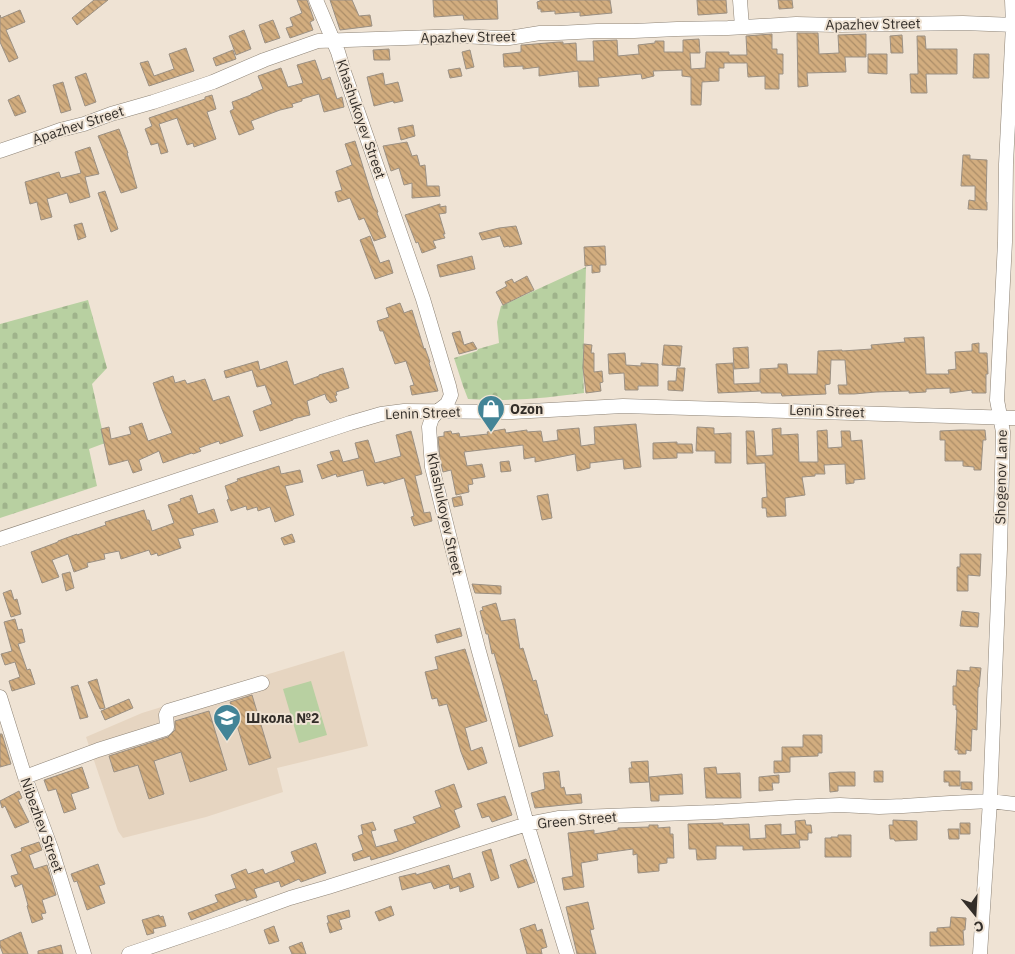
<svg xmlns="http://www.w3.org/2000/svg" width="1015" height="954" viewBox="0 0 1015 954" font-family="'IBM Plex Sans',sans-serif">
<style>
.built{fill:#e6d5c1}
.cemetery{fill:url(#cemetery-stones)}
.park{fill:#b8d0a1}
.building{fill:url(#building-back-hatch);stroke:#9b9083}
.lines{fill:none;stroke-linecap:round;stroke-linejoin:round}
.minor-casing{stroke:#8d8376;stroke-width:15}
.minor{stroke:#fff;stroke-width:14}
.labels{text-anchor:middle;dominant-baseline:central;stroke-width:4;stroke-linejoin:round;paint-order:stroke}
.street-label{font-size:14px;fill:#332e29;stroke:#efe3d4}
.poi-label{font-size:14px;font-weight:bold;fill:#332e29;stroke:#efe3d4;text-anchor:start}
</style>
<defs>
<pattern id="cemetery-stones" width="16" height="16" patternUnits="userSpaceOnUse" patternTransform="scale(1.25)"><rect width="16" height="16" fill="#b8d0a1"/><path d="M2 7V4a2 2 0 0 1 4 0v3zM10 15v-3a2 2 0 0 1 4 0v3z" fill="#9fb38b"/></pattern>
<pattern id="building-back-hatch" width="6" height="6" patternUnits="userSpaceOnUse" patternTransform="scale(1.25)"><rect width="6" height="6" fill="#d2ad7f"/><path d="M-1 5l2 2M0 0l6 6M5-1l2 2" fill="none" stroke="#ab8d68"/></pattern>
</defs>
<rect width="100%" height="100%" fill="#efe3d4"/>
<path class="built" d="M344 651 368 746 277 768 283 792 206 817 123 838 118 831 86 737 142 713Z"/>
<path class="cemetery" d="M586 267 583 372 584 393C545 398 507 402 468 399L463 386 454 358 477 351 478 349 499 343 497 322 501 306Z
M88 300 107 368 92 384 105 443 89 449 97 486 0 518V324Z"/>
<path class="park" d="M311 681 327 735 299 743 283 689Z"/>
<path class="building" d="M94 0H108L77 25 72 18Z
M297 0H307L314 20 310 22 313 30 290 38 286 28 293 26 290 18 302 13Z
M330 0H352L359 16 370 15 372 26 340 30Z
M433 0H497L498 19 464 20 463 15 434 17Z
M540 0H610L612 13 580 16V12L555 14V11L541 12V9H538L537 2 540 1Z
M697 0H726L727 13 698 15Z
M778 0H792L793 8 779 9Z
M20 10 25 22 6 30 18 58 9 62 0 42V15L1 18Z
M273 20 280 38 265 43 259 25Z
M244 30 251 49 236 55 229 36Z
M797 33H818L819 54 839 53 838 35 866 34V57H845L846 72 807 73 808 86 798 87Z
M772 34V49H777V54H783V74H779V89H765V76L748 77 747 63H724V68H719V81L702 82 701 105H691V77L682 76V70L653 71 654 76 642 79 641 74 598 78 599 86 579 87 578 71 539 76V67L523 69V66L504 67 503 54 521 52V45H523L559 42H563V44L576 43 577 61H594L593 41 617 40 618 56 639 54 638 45 655 43V41H664V52H683V40L699 39 700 53H690L691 69 705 68 706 52H729V55H747L746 36Z
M902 35 903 53H891L890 36Z
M917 36H925L926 49H957V74H926L927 93H911L910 74H918Z
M186 48 194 71 149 86 140 63 148 61 154 76 174 69 169 54Z
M389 49 390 60H374L373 50Z
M233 50 236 59 216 66 213 58Z
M470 50 474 67 466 69 462 52Z
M868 54H887V74L868 73Z
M974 54H989V78H973Z
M315 60 322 80 330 77 337 99 342 97 344 107 324 112 319 94 302 99V101L292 104 293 107 280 110 251 121 254 129 239 135 230 111 234 109 232 102 251 95V94L263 89 258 76 281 68 288 87 303 83 297 65Z
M460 68 462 76 450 78 448 70Z
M86 73 96 102 85 106 75 77Z
M383 73 385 85 398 82 403 101 394 103 393 101 374 106 367 77Z
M63 82 71 110 61 113 53 85Z
M19 95 26 112 15 116 8 100Z
M212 95 216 109 207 112 216 139 194 147 193 143 187 145 177 118 159 124 168 152 161 154 158 143 151 145 145 129 152 126 149 118 205 99V97Z
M413 125 415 136 401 140 398 128Z
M119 129 128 153H127L137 188 121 193 98 136Z
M355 141 372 196 378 212 377 213 386 237 374 241 364 218 359 220 350 198 338 202 335 192 342 190 336 171 352 165 345 144Z
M407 142 412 156 417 155 420 166 425 165 427 186H439L440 196 412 198V183L404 185 399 168 391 171 383 146Z
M90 147 99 174 85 177 90 197 70 203 67 193 47 199 52 217 41 220 37 202 30 204 25 182 59 172 61 178 81 173 75 152Z
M963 155H970V159L987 160 986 202H987V210L968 209 969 200 975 201V186H961Z
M105 191 118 229 111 232 98 193Z
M440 204V207L446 206V213L439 214 445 234H443L445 238 433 241 436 248 422 253 418 242 416 243 405 215Z
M82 223 86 237 78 240 74 225Z
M516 226 522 244 509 247V246L504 247 500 236 482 240 479 233 499 228Z
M370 236 380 263 389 260 393 273 375 279 360 240Z
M605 246 606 265H600V272L592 273V265L585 266 584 247Z
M472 256 475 269 440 277 437 265Z
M527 276 534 290 503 305 496 292 507 286 505 282 512 279 514 283Z
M400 303 404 313 412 310 424 349 425 348 430 362 429 363 438 391 412 395 410 386 414 385 406 361 395 364 383 331H380L377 321 389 317 386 308Z
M460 331 464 345 473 342 477 349 459 354 452 333Z
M924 337 926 374H949L948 370 956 369 955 352 972 351V344L979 343V353H987L988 374H986V393H972V390L950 393V388L926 389V392L909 393V391L876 392 854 394H839L838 385H847L845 360H831L830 384 825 385 826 394 782 396 781 393H761V391L718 393 716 364 733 363 734 384 760 383V369L778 368V364H787L788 374H817L818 351 842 350V351L872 349 871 345 905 342 904 338Z
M584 344 592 345 591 353H594V372L602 371 603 382 600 383 601 391 586 393 583 368Z
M664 345 682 346 680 366 662 365Z
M748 347 749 368 734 369 733 348Z
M625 353 626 365 641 366V363L658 364V386H638V390H625L624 373 609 374 608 354Z
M258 361 260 370 287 361 294 385 319 376V375L343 368 349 388 336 392 337 395 335 396 337 401 330 403 328 400H327L325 394 307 401 310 415 293 419V420L260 431 253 411 272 404 265 385 257 387 252 370 226 378 224 371Z
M677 368H685L683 391 668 390V381H676Z
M173 376 175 383 185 380 187 384 205 379 213 401 229 396 243 436 220 444 219 441 199 448 201 451 193 454 192 453 163 463 159 451 139 460 142 470 133 473 128 460 109 465 101 429 109 427 111 439 131 434 129 427 142 423 148 441 172 433 162 409 153 383Z
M636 424 641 467 624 469 623 459 590 463V468L577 471 575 454 535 462V457L524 459 523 445 464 452 467 466 482 464 485 477 472 479 473 484 468 485 469 492 456 495 451 470 443 472 440 459 438 437 444 436V432L451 431 452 434 459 433 460 437 488 434 487 432 505 429 506 433 527 430V432L541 431 543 442 558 440 557 430 579 428 581 446 595 444 594 427Z
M697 427 714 428V434L731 433V463H715V451H696Z
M781 428V435L798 434 799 462H818L817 431 827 430 828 448 842 447 841 431H850L851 441 862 440 865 479 854 480V483L846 484 845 464 824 465 825 474H815V476L802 477 805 495 785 498 786 516 767 517 766 508H762V498L767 497 765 463 747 464 746 431H754L756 456 773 455 772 429Z
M960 430H985L986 440H983L981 470H974V467L963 466V461H945V440H940V431Z
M411 431 422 474 415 476 424 513 430 512 432 521 414 526 411 517 414 516 404 478 384 484 383 482 367 486 363 470 337 477 336 474 322 479 317 465 333 460 330 452 339 450 343 462 359 458 355 443 368 440 375 463 401 456 396 435Z
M677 442V444H692L693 453H677V458L653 459V443Z
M509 461 511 471 501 472 500 462Z
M279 466 281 474 300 470 303 482 285 486 294 515 275 522 270 507 258 511 257 507 247 510 246 506 231 511 227 500 229 499 225 486 238 481 237 479Z
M548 494 552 518 542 520 537 496Z
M192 495 198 514 214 509 218 522 192 529 194 535 178 539 181 548 158 556 157 553 151 555 149 550 121 559 119 551 104 554 105 559 87 563 88 567 74 572 68 554 52 560 59 577 42 583 31 552 58 542V541L77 534V535L106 525 105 522 144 510 147 520H149L152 531 174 523 168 505 181 501 180 499Z
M461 496 463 505 454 507 452 498Z
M292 534 295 542 284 545 281 538Z
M960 554H981L980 576 968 575V591H957V567H960Z
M70 572 74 588 66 591 62 574Z
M472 584 501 586V594L475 593Z
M11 590 14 600 17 599 21 614 11 617 3 593Z
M496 603 501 621 515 619 520 649 523 648 533 681 536 680 545 715 547 714 553 736 519 747 504 689 494 653 492 654 488 634H486L480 611 483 610 482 607Z
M962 611 979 613 978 627 960 626Z
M15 619 18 630 22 629 25 642 18 644 27 670 30 669 35 684 12 691 9 681 20 677 15 662 5 665 1 654 12 651 4 622Z
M460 628 462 636 437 643 435 635Z
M465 649 487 721 465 728 471 751 482 747 487 763 468 770 461 752 447 704 439 706 437 698 432 699 425 672 438 669 435 657Z
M970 667 981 668 979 687H978L977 730 972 729 971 751 966 750V754H958V750H955L957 710H956V705H953V686H956L957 670 970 671Z
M97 679 105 708 100 709 88 682Z
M78 685 88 717 80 719 71 687Z
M252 695 271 758 249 765 230 702Z
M129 699 133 708 105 720 101 711Z
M209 711 227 770 190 782 181 752 154 761 164 794 149 799 138 765 114 772 109 756 168 737 175 730V721Z
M0 734H2L11 764 0 767Z
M803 735H822V753H818V756L790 757V772L774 773V761H782V747H803Z
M648 761 649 782 630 783 629 768H632L631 762Z
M82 767 89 788 71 794 76 809 64 813 56 789 48 791 44 780Z
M716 767 717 774 740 773 741 798H706L704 768Z
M559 771 561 788 564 787 566 795 581 794 582 803 535 808 531 793 545 789 543 773Z
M874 771H883V782H874Z
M944 771H960V786H949V782H944Z
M839 772H855V786H838V791L830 792 829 773Z
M682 774 683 794 659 795V801H651L649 777Z
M779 775V783H772L773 790 759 791V777Z
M961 782H972V790L961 789Z
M454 784 462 807 454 810 460 827 391 854 371 860 370 856 354 861 352 854 363 850 358 836 363 834 361 825 373 822 376 830 371 831 376 847 398 841 394 830 416 823 413 817 441 807 435 791Z
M19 791 22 798 18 800 29 822 15 828 5 806 2 808 0 801Z
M505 796 512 815 492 822 489 816 482 818 477 804Z
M805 820 806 825H811L812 833H808V840H799L800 848 743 850V846H716V859L697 860 696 849H689L688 824 723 823V825L749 824 750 839 766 838 765 825 781 824V835L796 834 795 821Z
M893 820 917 821V840L895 841 894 839H890L889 825H893Z
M960 823H970V834H960Z
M649 825H658V828L670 827V834H673L674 858H667V863L659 864V871L638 873 637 854 633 855V849L597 854 598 860 581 863 584 887 564 890 562 878 573 876 568 833 594 830V834L618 830V828L649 827Z
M948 829H959V839H949Z
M838 835H851V857H825V838H831V837H838Z
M39 842 42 850 29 855 34 869 47 865 56 895 42 900 46 913 41 914 43 919 32 923 27 906 28 905 22 884 15 887 11 876 18 874 11 855 22 851 21 848Z
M316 843 326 873 301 882 299 879 281 887 279 881 254 889 257 897 246 901V899L191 920 188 913 218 902 215 895 236 888 231 875 246 869 248 874 263 869 265 874 295 862 291 852Z
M491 849 499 878 491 881 482 852Z
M526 859 535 882 518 888 510 865Z
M98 864 105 884 99 886 105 903 87 910 77 881 74 882 71 874Z
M449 865 453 879 470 873 474 887 460 892 459 886 450 889 449 884 434 889 431 882 402 890 399 877 416 873V875Z
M588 902 594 929 590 930 596 954H577L566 907Z
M391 906 394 915 379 921 375 912Z
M349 910 350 917 339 920 342 929 330 933 327 923H329L327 916Z
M159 915 160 917 163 916 166 926 153 929 154 933 147 935 142 920Z
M951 917 966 918 965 930H963L964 945 930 946V932H937V928L950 927Z
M535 924 537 931 542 929 547 947 541 949 542 954H527L520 929Z
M274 926 279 941 269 944 264 930Z
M21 932 28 954H3L0 946V941Z
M302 942 306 954H292L289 947Z
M61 945 63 954H38V951Z"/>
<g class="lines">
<defs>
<path id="minor" d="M316 0 338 52 344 72 366 135 423 299 449 386 451 395 447 404 438 411 432 418 429 427 432 467 460 579 478 648 527 824 567 954
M740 0 742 27
M0 151 32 140 60 130 84 124 111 114 153 102 213 82 264 60 318 41 463 36 498 38H509L540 33H558L597 31H634L677 29 728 28 796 24 837 25 963 23 1015 25
M0 539 350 423 381 414 404 411 512 412 623 406 1015 418
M0 697 25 777 52 851 84 954
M25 777 98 750 165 729 167 727 166 715 168 711 262 683
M129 954 226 921 290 898 328 887 527 824 558 818 580 817 715 812 796 807 840 805 879 807 903 806 950 803 990 801 1015 804
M980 954 990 801 1000 549 1003 432 997 400 1005 242 1006 164 1013 25 1012 0"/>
</defs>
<use href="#minor" class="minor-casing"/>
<use href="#minor" class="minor"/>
</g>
<defs>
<symbol id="shop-pin" viewBox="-11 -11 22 30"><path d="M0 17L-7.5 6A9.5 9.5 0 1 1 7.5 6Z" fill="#438497" stroke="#efe3d4"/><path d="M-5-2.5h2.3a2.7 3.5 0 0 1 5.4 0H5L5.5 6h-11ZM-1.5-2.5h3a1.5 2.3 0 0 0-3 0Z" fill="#fff"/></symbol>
<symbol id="school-pin" viewBox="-11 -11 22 30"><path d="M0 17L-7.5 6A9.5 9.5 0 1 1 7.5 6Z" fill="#438497" stroke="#efe3d4"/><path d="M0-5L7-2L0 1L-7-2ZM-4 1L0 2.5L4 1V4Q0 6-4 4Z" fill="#fff"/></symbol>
</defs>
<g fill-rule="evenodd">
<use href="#shop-pin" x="475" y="393" width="32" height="43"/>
<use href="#school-pin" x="211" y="702" width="32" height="43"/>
</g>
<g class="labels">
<g class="street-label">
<text transform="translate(873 24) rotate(-1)">Apazhev Street</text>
<text transform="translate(468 37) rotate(-1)">Apazhev Street</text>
<text transform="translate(361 119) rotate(71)">Khashukoyev Street</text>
<text transform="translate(78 125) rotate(-18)">Apazhev Street</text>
<text transform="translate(827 411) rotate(2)">Lenin Street</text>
<text transform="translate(423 413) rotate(-2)">Lenin Street</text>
<text transform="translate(1001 477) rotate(-89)">Shogenov Lane</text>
<text transform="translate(445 514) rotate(78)">Khashukoyev Street</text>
<text transform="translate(577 820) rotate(-5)">Green Street</text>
<text transform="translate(42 825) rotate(70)">Nibezhev Street</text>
</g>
<g class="poi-label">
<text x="510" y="409">Ozon</text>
<text x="246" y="718">Школа №2</text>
</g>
</g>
<g transform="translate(975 914) rotate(162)" stroke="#efe3d4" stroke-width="4" paint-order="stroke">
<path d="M0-4L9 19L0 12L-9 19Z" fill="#332e29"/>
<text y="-8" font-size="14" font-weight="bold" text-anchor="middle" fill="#332e29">С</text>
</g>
</svg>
